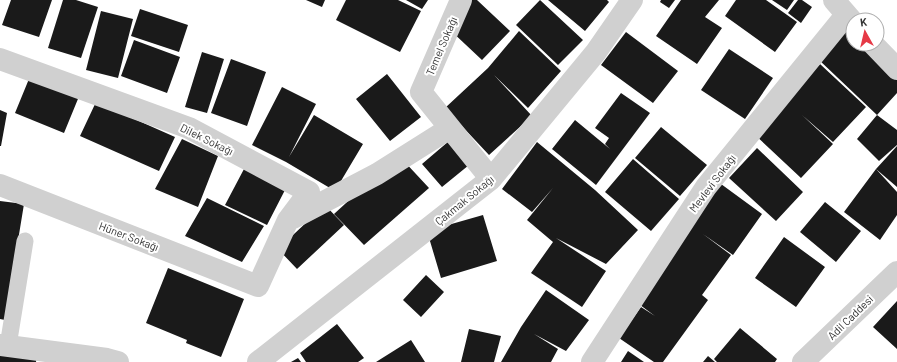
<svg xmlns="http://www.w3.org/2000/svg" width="897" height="362" viewBox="0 0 897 362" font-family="Barlow,sans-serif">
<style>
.building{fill:#1a1a1a}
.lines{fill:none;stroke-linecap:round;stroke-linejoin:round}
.lane{stroke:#d0d0d0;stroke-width:17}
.street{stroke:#d0d0d0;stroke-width:22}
.labels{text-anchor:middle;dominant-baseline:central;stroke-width:4;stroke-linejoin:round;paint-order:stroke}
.street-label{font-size:11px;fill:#333;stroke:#fff}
</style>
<rect width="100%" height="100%" fill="#fff"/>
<path class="building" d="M11 0H52L39 37 2 25Z
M63 0H76L98 7 81 58 48 48Z
M306 0H325L322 7Z
M346 0H398L421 11 400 52 336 20Z
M406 0H428L422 9Z
M471 0H477L510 31 482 60 449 29Z
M540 0 583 40 558 65 516 25Z
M548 0H607L609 2 585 31Z
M661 0H675L669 8 660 2Z
M681 0H719L705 17 722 28 697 64 656 36Z
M736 0H766L797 22 775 52 725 16Z
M772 0H794L787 10Z
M798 0H802L812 7 801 23 788 13Z
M140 9 188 25 179 52 131 36Z
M101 11 133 19 118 78 86 70Z
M845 30 853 37V44H860L897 78V93L877 115 818 59Z
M519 31 561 71 528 108 494 75 532 116 489 155 445 108 488 68Z
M626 32 678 71 653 103 601 65Z
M134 40 180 57 167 93 121 76Z
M729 49 773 78 745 119 701 90Z
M202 52 224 59 207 113 185 107Z
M231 59 266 72 247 126 211 113Z
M820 64 866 107 833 142 802 115 833 144 801 178 754 134Z
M31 74 80 94 64 133 15 113Z
M387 74 421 117 390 141 356 99Z
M282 87 316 104 289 157 314 115 363 144 335 191 286 162 252 145Z
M621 93 650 113 596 185 552 149 575 120 610 149 605 144 609 138 595 128Z
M96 102 175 137 159 171 80 136Z
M0 110 7 113 1 146H0Z
M877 115 897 130V145L879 161 857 139Z
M661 127 707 165 680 196 635 158Z
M182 139 218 156 198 207 155 189Z
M449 141 469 165 442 187 422 164Z
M537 142 595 190 638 230 606 264 556 238 606 271 582 307 531 273 553 242 527 220 553 188 532 212 502 189Z
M897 146V187L876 169Z
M757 148 803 192 776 221 729 178Z
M402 159 429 188 364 245 334 214 369 182Z
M633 159 679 199 651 231 605 192Z
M244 169 285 190 267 225 225 205Z
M876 169 897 192V215L880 240 844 212Z
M721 184 762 214 733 255 703 234 731 255 702 295 708 300 663 362H654L619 338 641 307 655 316 636 302Z
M207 198 264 226 242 262 185 236Z
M0 201 24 204 5 320 0 319Z
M825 202 861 231 836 262 800 232Z
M325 205 344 225 297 269 278 249Z
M483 215 497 261 441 278 427 231Z
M784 237 825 267 796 307 755 278Z
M168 268 244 299 221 357 186 343 187 340 146 323Z
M426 275 444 292 421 317 403 300Z
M546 290 589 320 566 351 534 334 558 349 551 362H501L521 327Z
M897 301V349L873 327Z
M337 324 364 358 358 362H306L300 353Z
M740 328 777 359 775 362H717L714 359Z
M469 329 501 336 494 362H461Z
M411 340 425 362H376Z
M628 351 644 362H621Z
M0 353 37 354 36 362H0Z
M708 356 715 362H703Z
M298 358 301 362H291Z"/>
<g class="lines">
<path class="lane" d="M8 346 25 241"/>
<path class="street" d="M461 0 421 92 491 179
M834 0 853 22
M873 44 897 69
M0 59 189 128 309 192 288 220 258 286 0 185
M293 218 377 174 450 128
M0 345 107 359 118 362
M258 362 491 179 596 52 632 0
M592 362 706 187 846 15
M803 362 897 272"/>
</g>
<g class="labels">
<g class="street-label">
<text transform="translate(441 46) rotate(-67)">Temel Sokağı</text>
<text transform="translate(207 139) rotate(26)">Dilek Sokağı</text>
<text transform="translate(712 183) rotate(-53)">Mevlevi Sokağı</text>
<text transform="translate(464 200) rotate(-39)">Çakmak Sokağı</text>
<text transform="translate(129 236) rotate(21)">Hüner Sokağı</text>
<text transform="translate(850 317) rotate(-44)">Adil Caddesi</text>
</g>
</g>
<g transform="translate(865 32) rotate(352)"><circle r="19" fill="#ffffff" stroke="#adadad"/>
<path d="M0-3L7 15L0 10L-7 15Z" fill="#e63946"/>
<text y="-6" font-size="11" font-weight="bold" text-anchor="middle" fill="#333333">K</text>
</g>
</svg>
